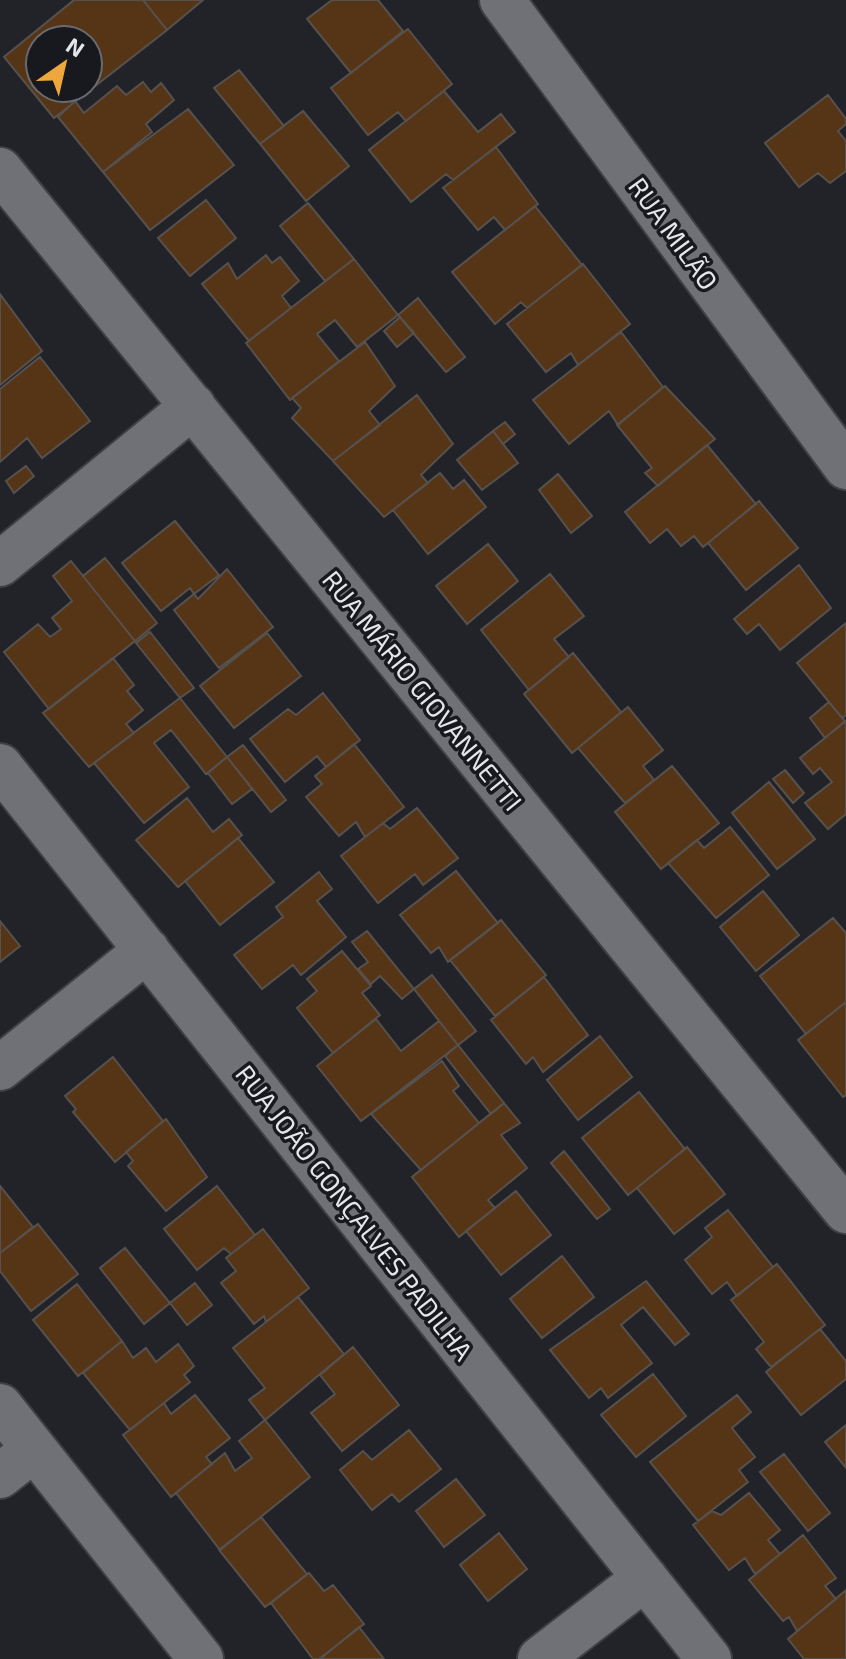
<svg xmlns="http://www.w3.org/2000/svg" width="846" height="1659" viewBox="0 0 846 1659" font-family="'Exo 2',sans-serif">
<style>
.building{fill:#563416;stroke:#57514e;stroke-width:2;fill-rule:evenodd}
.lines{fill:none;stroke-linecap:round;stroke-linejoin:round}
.minor-casing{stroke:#3f4044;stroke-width:48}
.tertiary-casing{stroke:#3f4044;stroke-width:48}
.minor{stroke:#6f7176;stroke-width:44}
.tertiary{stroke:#6f7176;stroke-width:44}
.labels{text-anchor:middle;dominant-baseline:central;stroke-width:7;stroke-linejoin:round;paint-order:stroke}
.street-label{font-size:26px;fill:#e5e6e9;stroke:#18191e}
</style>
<rect width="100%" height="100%" fill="#212328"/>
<path class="building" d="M74 0H143L167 30 54 118 4 57ZM40 40H88V88H40Z
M143 0H203L167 30Z
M332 0H378L403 31 351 73 307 19Z
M408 29 452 84 406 121 398 112 368 135 331 88Z
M239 70 284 126 260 144 214 88Z
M143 82 151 92 161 83 174 100 146 124 152 132 103 172 58 117 75 101 84 113 117 86 126 95Z
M444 91 478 132 501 114 515 132 453 180 446 174 411 202 369 150Z
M828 95 846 119V124L838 131 846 141V171L830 183 818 173 799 187 765 143Z
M188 109 234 165 150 230 103 172Z
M303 111 349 166 306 201 260 144Z
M496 147 538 204 505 230 494 217 478 230 443 188Z
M206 200 236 238 190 276 158 238Z
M308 203 354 259 325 281 280 226Z
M535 206 582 265 527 308 521 302 495 324 452 272Z
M266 255 272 263 280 257 299 281 282 296 291 308 249 341 202 284 228 263 237 279Z
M354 259 398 315 357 347 335 320 317 334 339 361 290 400 246 343Z
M583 264 630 324 578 365 571 353 546 372 507 324Z
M0 294 42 351 0 385Z
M418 298 465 357 446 372 398 315Z
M400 317 414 333 397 347 384 331Z
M621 332 663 387 618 425 609 411 569 444 533 400Z
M365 342 395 386 369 411 380 425 333 461 292 418 301 408 292 398Z
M40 357 90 421 42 458 27 438 0 462V389Z
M665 386 715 439 658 486 645 473 652 468 617 425Z
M417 395 453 444 421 475 428 483 384 517 333 461Z
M505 422 515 434 503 444 493 431Z
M493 431 518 463 482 490 457 460Z
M707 445 756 504 703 547 694 536 681 546 667 529 650 543 625 512Z
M26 466 34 476 14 493 6 481Z
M440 473 453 489 464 480 486 507 428 554 393 510Z
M558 474 592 516 571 533 539 490Z
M759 501 798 548 746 590 708 543Z
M175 521 219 575 194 594 190 588 161 611 122 563Z
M488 544 518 581 467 624 436 586Z
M105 558 157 623 135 641 83 576Z
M71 561 135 641 49 709 4 652 38 624 50 637 61 629 52 618 72 601 53 576Z
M799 565 831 608 780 650 759 624 747 634 734 619Z
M227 569 273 627 219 668 174 610 194 594 198 599Z
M550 574 584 616 554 639 569 657 529 690 481 630Z
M846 623V715L842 718 797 663Z
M150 632 194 688 180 698 136 643Z
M267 633 301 676 234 728 200 686Z
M573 653 621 712 572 753 524 694Z
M113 658 134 685 127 691 143 710 126 724 134 733 89 767 43 713Z
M323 693 360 740 326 767 317 756 285 782 250 739 288 709 296 715Z
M180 698 227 757 206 774 171 730 154 743 189 787 144 823 94 763Z
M829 702 845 721 825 738 810 718Z
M628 707 663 750 643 766 654 780 625 803 578 748Z
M846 721V814L828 829 805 803 832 782 820 768 813 774 800 758Z
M354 744 404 807 365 837 356 822 339 836 306 797 322 784 315 776Z
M243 745 286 800 271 812 227 757Z
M227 757 252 789 232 804 208 773Z
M672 766 719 823 661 869 615 812Z
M785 770 804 793 793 803 773 779Z
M769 782 815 839 777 869 732 813Z
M187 798 213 832 229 819 242 835 178 887 136 840Z
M417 808 458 858 423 885 415 874 378 903 341 856 383 823 390 829Z
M730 827 769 875 716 918 668 863 697 840 704 848Z
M238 838 274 882 220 925 185 881Z
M456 871 498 923 448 962 439 947 431 953 400 915Z
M319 872 332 889 317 901 346 937 301 975 293 965 262 989 234 955 283 917 276 907Z
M763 891 799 935 756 971 720 927Z
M833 918 846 933V1002L806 1034 760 976Z
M501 920 546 975 495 1016 450 960Z
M0 921 20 946 0 962Z
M367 931 414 989 402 999 380 976 371 984 358 969 368 962 352 942Z
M342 951 371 986 362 993 380 1015 333 1053 297 1008 317 991 307 979Z
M432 975 476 1031 458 1045 414 989Z
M544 977 588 1035 543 1072 533 1057 526 1064 491 1020Z
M846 1002V1095L843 1097 798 1040Z
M376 1019 401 1051 439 1021 458 1045 361 1121 317 1066Z
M600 1036 632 1077 578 1120 547 1080Z
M458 1045 504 1103 491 1114 445 1056Z
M113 1057 163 1121 115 1162 73 1112 76 1109 65 1096Z
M442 1061 459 1086 453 1091 479 1123 421 1170 371 1114Z
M639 1092 685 1149 628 1195 582 1138Z
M504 1103 520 1123 501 1135 527 1168 488 1200 495 1208 459 1237 412 1177Z
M166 1119 207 1177 166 1211 128 1166 133 1161 126 1152Z
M687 1147 725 1194 674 1234 637 1188Z
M564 1151 610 1209 597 1219 551 1163Z
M0 1186 33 1227 0 1253Z
M217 1186 255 1235 231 1254 224 1248 197 1270 164 1229Z
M516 1191 551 1235 501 1275 466 1231Z
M728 1210 773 1267 737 1296 727 1282 712 1294 685 1260 712 1237 705 1228Z
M38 1224 78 1274 31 1311 0 1271V1253Z
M263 1229 309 1288 266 1322 264 1316 254 1324 221 1283 236 1271 226 1258Z
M125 1248 170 1303 144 1324 100 1268Z
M562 1256 594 1297 542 1338 510 1299Z
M777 1264 825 1325 771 1367 756 1349 764 1342 731 1300Z
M646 1281 689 1334 675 1345 643 1307 621 1325 652 1363 608 1398 601 1388 589 1398 550 1350Z
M195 1283 212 1305 187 1325 170 1303Z
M77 1284 122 1341 78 1376 33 1320Z
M298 1297 344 1354 265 1420 249 1400 265 1388 233 1348Z
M820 1329 846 1361V1379L801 1415 766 1372Z
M122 1341 133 1358 146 1348 156 1362 178 1344 194 1366 184 1375 190 1382 130 1430 83 1373Z
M353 1347 399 1405 342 1451 311 1413 335 1394 320 1375Z
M653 1374 686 1416 636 1457 601 1415Z
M195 1395 230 1438 206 1457 212 1464 171 1497 123 1435 164 1403 171 1414Z
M737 1395 751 1412 732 1428 755 1457 739 1470 748 1482 698 1521 650 1462Z
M265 1420 310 1477 220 1550 176 1493 225 1453 235 1471 252 1458 239 1441Z
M846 1425V1468L825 1442Z
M409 1430 441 1469 399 1502 392 1494 372 1510 340 1470 363 1451 372 1460Z
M784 1454 830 1513 808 1531 760 1472Z
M456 1479 485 1515 444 1547 416 1511Z
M749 1493 780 1530 768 1540 780 1554 755 1574 745 1558 729 1570 693 1525 712 1511 721 1515Z
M261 1517 307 1574 265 1607 219 1550Z
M499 1533 527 1569 488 1601 460 1565Z
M803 1535 836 1578 825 1586 836 1599 797 1631 789 1617 783 1621 749 1580Z
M309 1573 324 1591 333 1585 364 1624 319 1659H313L271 1603Z
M846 1590V1659H804L788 1639Z
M359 1627 384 1659H320Z"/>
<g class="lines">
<defs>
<path id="minor" d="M0 170 846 1211
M0 564 193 406
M0 766 709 1659
M0 1068 147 950
M0 1406 201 1659
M0 1476 33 1450
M540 1659 645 1578"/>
<path id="tertiary" d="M502 0 846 467"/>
</defs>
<use href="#minor" class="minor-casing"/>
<use href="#tertiary" class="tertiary-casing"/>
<use href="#minor" class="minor"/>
<use href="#tertiary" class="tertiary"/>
</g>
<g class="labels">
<g class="street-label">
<text transform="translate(674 233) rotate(54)">RUA MILÃO</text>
<text transform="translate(423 690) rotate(51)">RUA MÁRIO GIOVANNETTI</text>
<text transform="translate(355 1212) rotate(52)">RUA JOÃO GONÇALVES PADILHA</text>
</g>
</g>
<g transform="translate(64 64) rotate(34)"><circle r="38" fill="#18191e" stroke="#6a6b6f" stroke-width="2"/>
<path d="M0-6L14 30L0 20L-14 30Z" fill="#eea73d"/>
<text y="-12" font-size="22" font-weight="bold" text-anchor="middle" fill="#e5e6e9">N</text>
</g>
</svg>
